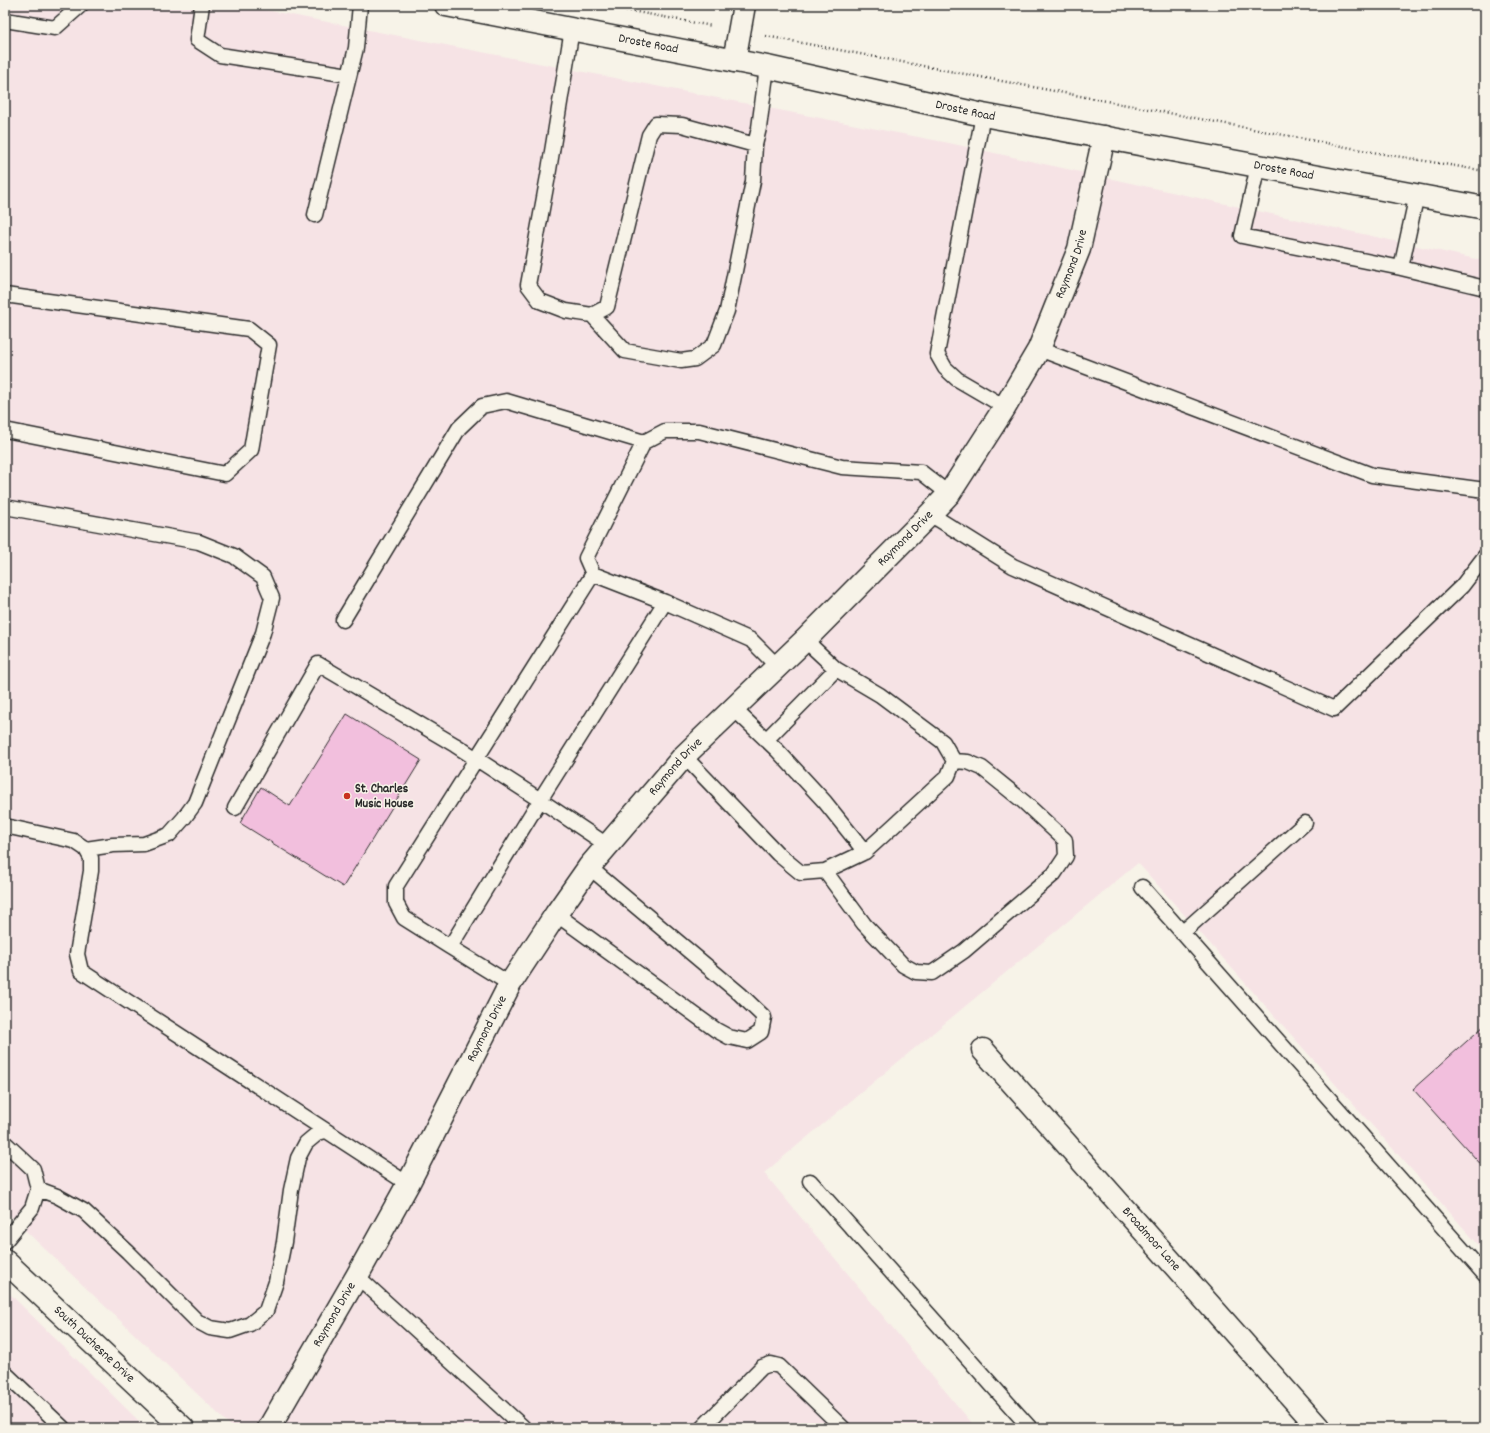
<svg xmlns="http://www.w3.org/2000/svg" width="1490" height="1433" viewBox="0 0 1490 1433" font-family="Dekko,sans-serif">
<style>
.built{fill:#f6e3e5}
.building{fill:#f2bfdd;stroke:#2b2b2b}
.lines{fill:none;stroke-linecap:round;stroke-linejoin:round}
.lane-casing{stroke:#2b2b2b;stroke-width:17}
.street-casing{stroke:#2b2b2b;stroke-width:25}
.secondary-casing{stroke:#2b2b2b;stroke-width:25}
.path{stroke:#2b2b2b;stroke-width:2.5;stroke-dasharray:1 3;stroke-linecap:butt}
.lane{stroke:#f7f3e8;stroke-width:14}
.street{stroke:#f7f3e8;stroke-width:22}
.secondary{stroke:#f7f3e8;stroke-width:22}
.poi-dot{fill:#c8321e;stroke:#f7f3e8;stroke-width:1.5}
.labels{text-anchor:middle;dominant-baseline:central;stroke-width:3;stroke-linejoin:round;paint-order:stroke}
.street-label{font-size:13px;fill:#2b2b2b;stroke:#f7f3e8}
.poi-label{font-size:13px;font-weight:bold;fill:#2b2b2b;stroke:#f7f3e8;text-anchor:start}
</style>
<rect width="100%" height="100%" fill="#f7f3e8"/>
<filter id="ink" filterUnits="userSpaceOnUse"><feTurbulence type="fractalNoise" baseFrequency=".025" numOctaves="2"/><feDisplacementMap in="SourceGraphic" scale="8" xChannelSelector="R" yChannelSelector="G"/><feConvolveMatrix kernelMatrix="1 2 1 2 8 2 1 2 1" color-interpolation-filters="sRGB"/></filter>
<g filter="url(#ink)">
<path class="built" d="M5 5H240L949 143 1485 261V1252L1138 863 764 1173 976 1428H233L5 1211Z
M5 1289 146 1428H5Z"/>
<path class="building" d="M347 714 421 760 343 887 240 823 261 787 290 806Z
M1485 1025V1169L1413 1089Z"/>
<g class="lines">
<defs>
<path id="lane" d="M202 5 197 40 220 55 349 75
M5 20 55 28 81 5
M572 29 548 176 528 285 540 301 566 311 592 315 607 307 649 135 656 124 682 125 755 145
M983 115 937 354 945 368 957 379 1005 407
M1258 166 1242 236 1401 268 1485 288
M315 215 356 48 360 5
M1401 268 1417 194
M5 295 249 329 269 345 251 450 225 474 5 430
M592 315 625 351 681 361 695 359 714 345 727 311 753 181 755 145 759 128 767 67
M1039 349 1372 475 1485 490
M5 507 199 542 234 556 263 577 272 598 263 633 195 803 184 818 169 835 144 844 113 845 86 849
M930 514 1013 566 1334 709 1462 586 1485 556
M343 620 459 428 482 406 506 401 644 442
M777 666 751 640 665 602 593 574 586 558 644 442 665 431H699L842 467 921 472 949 494
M733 708 777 750 825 802 865 852
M766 740 836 669
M684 756 778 854 801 873 825 871 865 852 948 776 954 761 943 742 880 695 836 669 805 640
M235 808 318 664 455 745 540 800 450 947 404 918 396 903V886L593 574
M5 826 74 841 86 849 91 858V871L77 954 81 971 408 1184
M607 845 540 800 665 602
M825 871 864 924 903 965 916 972 932 973 964 951 1054 874 1066 856 1065 840 1024 802 982 768 968 762 954 761
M1142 887 1485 1275
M556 914 716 1030 729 1037 747 1041 761 1032 764 1017 740 994 589 867
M1182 933 1305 823
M450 947 510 984
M5 1143 33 1169 38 1189 32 1208 5 1241
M810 1181 1030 1428
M38 1189 57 1196 84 1211 128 1252 197 1321 210 1328 230 1331 250 1324 266 1311 276 1282 284 1242 291 1190 298 1158 306 1143 318 1133 325 1131
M357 1276 524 1428
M5 1373 63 1428
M702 1428 762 1367 771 1364 779 1366 843 1428"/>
<g id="street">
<path d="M734 61 744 5"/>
<path id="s1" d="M983 1050 1319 1428"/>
<path id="s2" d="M269 1428 357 1276 408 1184 510 984 556 914 589 867 684 756 805 640 930 514 949 494 1005 407 1039 349 1079 249 1104 137"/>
</g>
<g id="secondary">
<path id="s3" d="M446 5 767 67 983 115 1485 208"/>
<path id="s4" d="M5 1261 183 1428"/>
</g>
</defs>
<use href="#lane" class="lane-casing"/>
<use href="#street" class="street-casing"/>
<use href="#secondary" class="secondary-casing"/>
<path class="path" d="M626 10 712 26
M766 36 1378 153 1485 171"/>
<use href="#lane" class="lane"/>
<use href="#street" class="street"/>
<use href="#secondary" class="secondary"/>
</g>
</g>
<circle class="poi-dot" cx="347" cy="796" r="4"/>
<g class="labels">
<g class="street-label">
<text stroke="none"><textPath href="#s3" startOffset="206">Droste Road</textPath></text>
<text stroke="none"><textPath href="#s3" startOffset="530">Droste Road</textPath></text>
<text stroke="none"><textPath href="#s3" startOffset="854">Droste Road</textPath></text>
<text stroke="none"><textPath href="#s2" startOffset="1427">Raymond Drive</textPath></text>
<text stroke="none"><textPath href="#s2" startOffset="1103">Raymond Drive</textPath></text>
<text stroke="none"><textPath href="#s2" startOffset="779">Raymond Drive</textPath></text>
<text stroke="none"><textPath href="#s2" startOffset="455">Raymond Drive</textPath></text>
<text stroke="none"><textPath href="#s1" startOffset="253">Broadmoor Lane</textPath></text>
<text stroke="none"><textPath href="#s2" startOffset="131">Raymond Drive</textPath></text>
<text stroke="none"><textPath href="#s4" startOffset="122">South Duchesne Drive</textPath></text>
</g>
<g class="poi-label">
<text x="355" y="789">St. Charles<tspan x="355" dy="15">Music House</tspan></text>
</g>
</g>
<rect width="1490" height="1433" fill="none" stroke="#f7f3e8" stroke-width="20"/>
<rect x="10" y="10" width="1470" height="1413" fill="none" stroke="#2b2b2b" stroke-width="1.5" filter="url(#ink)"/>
</svg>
